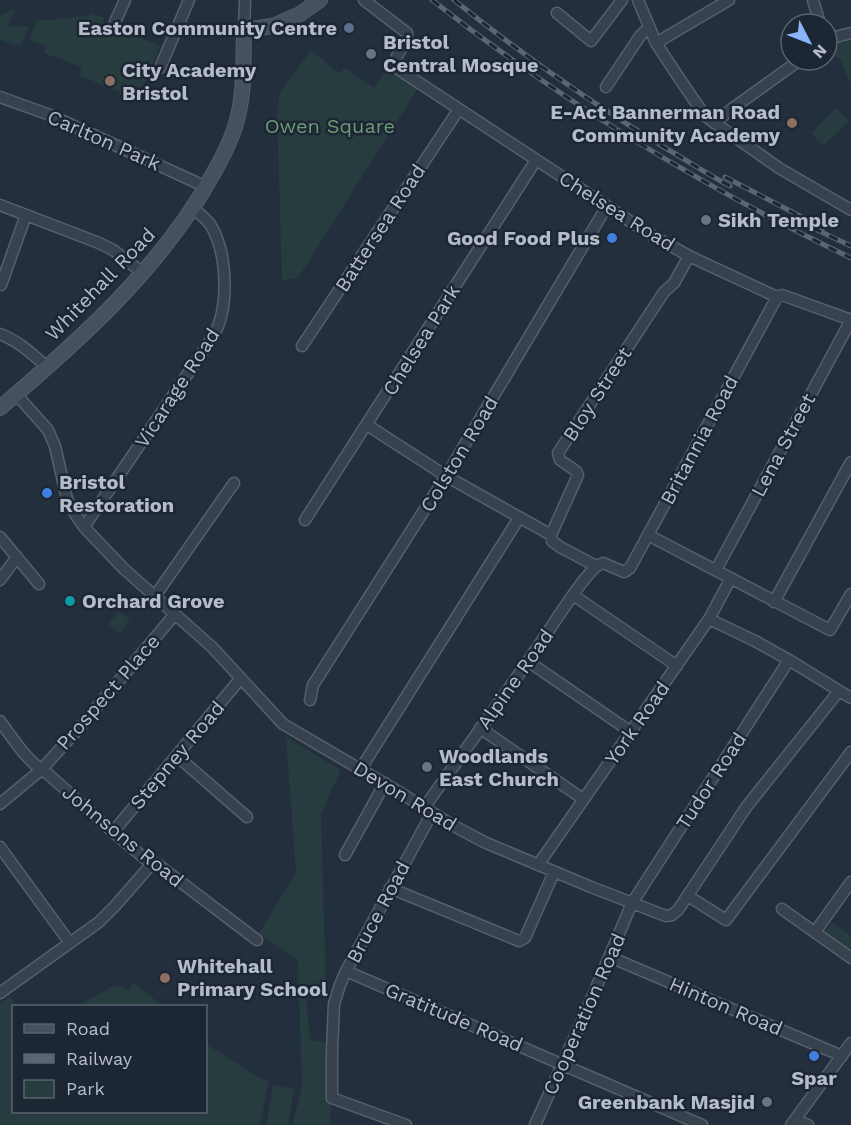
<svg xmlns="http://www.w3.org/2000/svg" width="851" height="1125" viewBox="0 0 851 1125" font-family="'Work Sans',sans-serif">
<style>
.green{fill:#263c3f}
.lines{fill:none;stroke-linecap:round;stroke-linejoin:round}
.minor-casing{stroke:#565f6c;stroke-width:13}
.secondary-casing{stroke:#565f6c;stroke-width:16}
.minor{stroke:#38414e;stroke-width:10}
.secondary{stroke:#465061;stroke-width:14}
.rail-casing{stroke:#5a6575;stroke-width:5}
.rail{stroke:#1d2633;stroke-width:3;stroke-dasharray:9;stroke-linecap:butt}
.service-dot{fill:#5c6f8a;stroke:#1d2633;stroke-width:2}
.worship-dot{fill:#6b7280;stroke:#1d2633;stroke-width:2}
.education-dot{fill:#8d6e63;stroke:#1d2633;stroke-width:2}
.shop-dot{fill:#3f7fe0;stroke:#1d2633;stroke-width:2}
.culture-dot{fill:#0f9aa8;stroke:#1d2633;stroke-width:2}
.labels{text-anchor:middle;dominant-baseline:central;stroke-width:5;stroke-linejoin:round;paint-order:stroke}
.poi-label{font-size:20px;font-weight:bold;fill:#b4bcc9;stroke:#1d2633;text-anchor:start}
.park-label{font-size:20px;fill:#6b9a76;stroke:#1d2633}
.street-label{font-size:20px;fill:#b4bcc9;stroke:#1d2633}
</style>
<rect width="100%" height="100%" fill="#242f3e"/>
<path class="green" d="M15 9 8 27 29 26 21 46 0 40V15Z
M90 13 104 18 103 22 160 46 137 100 79 75 82 67 44 53 47 46 29 40 36 21 89 16Z
M851 40V85L840 59 829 52 833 43Z
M311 50 339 73 345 68 374 88 386 68 418 88 298 278 282 280 277 109 280 92Z
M836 108 849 121 823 146 811 133Z
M119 611 130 620 120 634 108 624Z
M286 737 341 770 321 813 326 992 306 996 310 1040 325 1042 331 1102 330 1125H292L302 1088 298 961 259 933 296 873Z
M832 922 851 936V954L826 935 825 932Z
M134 982 162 1006H78L115 985 128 990Z
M10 997 17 1006H14V1112H206V1044L263 1080 269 1081 260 1125H0V1003Z
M273 1085 294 1089 288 1125H266Z"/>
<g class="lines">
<defs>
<path id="minor" d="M364 0 407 33C409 45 394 52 395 66L398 69 648 233 689 256 777 297 782 295 851 320
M638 0 656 43 679 78 705 116 779 168 851 210
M813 0 820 24
M557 13 591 41 622 0
M115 22 125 0
M244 30 245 0
M827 39 851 33
M656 43 729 0
M160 68 189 0
M606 87 640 36 649 27
M0 97 50 115 206 187
M714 123 733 108 800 60
M0 205 99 243 113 250 143 273
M1 285 26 215
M0 334C19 341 32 354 47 367
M302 346 459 109
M16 394 48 430 55 446 67 499 75 514 84 527 124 569 212 647 283 724 399 792 454 826 484 842 591 887 666 916 672 915 678 910 747 806 839 691
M367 425 446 476 551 535 552 541 560 547 596 566
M305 520 536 160
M84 527 212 338C230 310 228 253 210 224 205 218 199 213 193 208
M551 535 578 475 576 471 560 460 558 453 664 292 674 283 689 256
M648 535 830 630 851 594
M0 537 39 584
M716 570 851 320
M0 580 17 557
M573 595 677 666
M155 596 234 483
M774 602 851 462
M709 619 755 641 789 660 851 698
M529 662 631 732
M310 700 313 685 446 476 607 206
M0 721C13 739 29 764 48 774L113 832 149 862 157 864 257 940
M480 728 583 799
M177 756 247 817
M360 770 519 518
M0 804 41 770 81 726 175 614
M424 808C469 744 516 681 559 615 568 603 590 566 603 563L624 572 630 568 777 297
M113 832 241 678
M0 847 70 943
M345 855 385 783
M538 865 709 619 731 578
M390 888 519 941 525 938 554 872
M688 896 726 920 851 752
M782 909 851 958
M815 932 851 882
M610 957 842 1056
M346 971 702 1125
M0 993 99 922 115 906 149 867V862
M795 1120 808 1125
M406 1125 332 1098V1051L334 1004 340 985 346 971 432 813
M535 1125 588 1007 632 903 789 660
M791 1125 851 1043"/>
<path id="secondary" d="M0 408C80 340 162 267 213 174 224 155 235 134 239 111 245 85 243 57 244 30L273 26 300 14 320 0"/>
</defs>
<use href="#minor" class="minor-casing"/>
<use href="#secondary" class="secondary-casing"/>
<use href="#minor" class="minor"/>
<use href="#secondary" class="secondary"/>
<defs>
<path id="rail" d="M432 0C561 101 703 187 851 258
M454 0C522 55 593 104 667 149 688 161 709 175 730 186
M725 177 823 228
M813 228 851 246"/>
</defs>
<use href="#rail" class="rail-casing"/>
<use href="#rail" class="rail"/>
</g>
<circle class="service-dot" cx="349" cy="28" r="6"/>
<g class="worship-dot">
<circle cx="371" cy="54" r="6"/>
<circle cx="706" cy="220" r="6"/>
<circle cx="427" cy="767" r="6"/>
<circle cx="767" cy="1102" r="6"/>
</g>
<g class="education-dot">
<circle cx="110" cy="81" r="6"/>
<circle cx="792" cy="123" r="6"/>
<circle cx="165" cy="978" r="6"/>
</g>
<g class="shop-dot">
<circle cx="612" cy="238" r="6"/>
<circle cx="47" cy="493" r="6"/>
<circle cx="814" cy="1056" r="6"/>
</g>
<circle class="culture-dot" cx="70" cy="601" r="6"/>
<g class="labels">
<g class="poi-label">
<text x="337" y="28" text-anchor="end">Easton Community Centre</text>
<text x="383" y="42">Bristol<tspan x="383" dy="23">Central Mosque</tspan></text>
<text x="122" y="70">City Academy<tspan x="122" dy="23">Bristol</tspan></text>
<text x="780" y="112" text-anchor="end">E-Act Bannerman Road<tspan x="780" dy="23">Community Academy</tspan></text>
<text x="718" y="220">Sikh Temple</text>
<text x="600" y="238" text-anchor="end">Good Food Plus</text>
<text x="59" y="482">Bristol<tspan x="59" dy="23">Restoration</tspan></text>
<text x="82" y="601">Orchard Grove</text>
<text x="439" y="756">Woodlands<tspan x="439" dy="23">East Church</tspan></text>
<text x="177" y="966">Whitehall<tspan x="177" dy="23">Primary School</tspan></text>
<text x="814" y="1078" text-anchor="middle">Spar</text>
<text x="755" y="1102" text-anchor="end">Greenbank Masjid</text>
</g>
<g class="park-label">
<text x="330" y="126">Owen Square</text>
</g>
<g class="street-label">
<text transform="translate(104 140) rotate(24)">Carlton Park</text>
<text transform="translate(617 211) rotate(32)">Chelsea Road</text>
<text transform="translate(380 228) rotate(-57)">Battersea Road</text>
<text transform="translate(100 284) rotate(-46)">Whitehall Road</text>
<text transform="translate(421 340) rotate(-58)">Chelsea Park</text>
<text transform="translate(177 388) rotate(-57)">Vicarage Road</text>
<text transform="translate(597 394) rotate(-57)">Bloy Street</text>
<text transform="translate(699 440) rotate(-62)">Britannia Road</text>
<text transform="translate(783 445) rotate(-62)">Lena Street</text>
<text transform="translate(459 454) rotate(-59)">Colston Road</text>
<text transform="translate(515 679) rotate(-55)">Alpine Road</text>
<text transform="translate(108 692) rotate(-49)">Prospect Place</text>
<text transform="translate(637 723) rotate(-55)">York Road</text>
<text transform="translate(177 755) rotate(-50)">Stepney Road</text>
<text transform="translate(711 781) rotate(-57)">Tudor Road</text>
<text transform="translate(405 796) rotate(31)">Devon Road</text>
<text transform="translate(123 836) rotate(39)">Johnsons Road</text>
<text transform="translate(378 912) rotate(-62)">Bruce Road</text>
<text transform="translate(726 1006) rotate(23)">Hinton Road</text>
<text transform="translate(584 1014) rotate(-66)">Cooperation Road</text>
<text transform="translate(454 1017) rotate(23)">Gratitude Road</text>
</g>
</g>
<rect x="12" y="1005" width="195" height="108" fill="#1d2633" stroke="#59626f" stroke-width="1.5"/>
<rect x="24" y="1024" width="30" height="9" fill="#465061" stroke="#59626f" stroke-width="1.5"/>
<text x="66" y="1035" font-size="18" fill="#b4bcc9">Road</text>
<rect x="24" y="1054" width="30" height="9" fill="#5a6575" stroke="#59626f" stroke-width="1.5"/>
<text x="66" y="1065" font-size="18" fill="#b4bcc9">Railway</text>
<rect x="24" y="1080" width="30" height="18" fill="#263c3f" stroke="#59626f" stroke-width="1.5"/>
<text x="66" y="1095" font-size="18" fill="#b4bcc9">Park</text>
<g transform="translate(809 42) rotate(132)"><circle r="28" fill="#1d2633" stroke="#59626f" stroke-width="1.5"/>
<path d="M0-4.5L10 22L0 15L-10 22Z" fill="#8ab4f8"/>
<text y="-9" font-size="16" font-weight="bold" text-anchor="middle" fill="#b4bcc9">N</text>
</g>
</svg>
